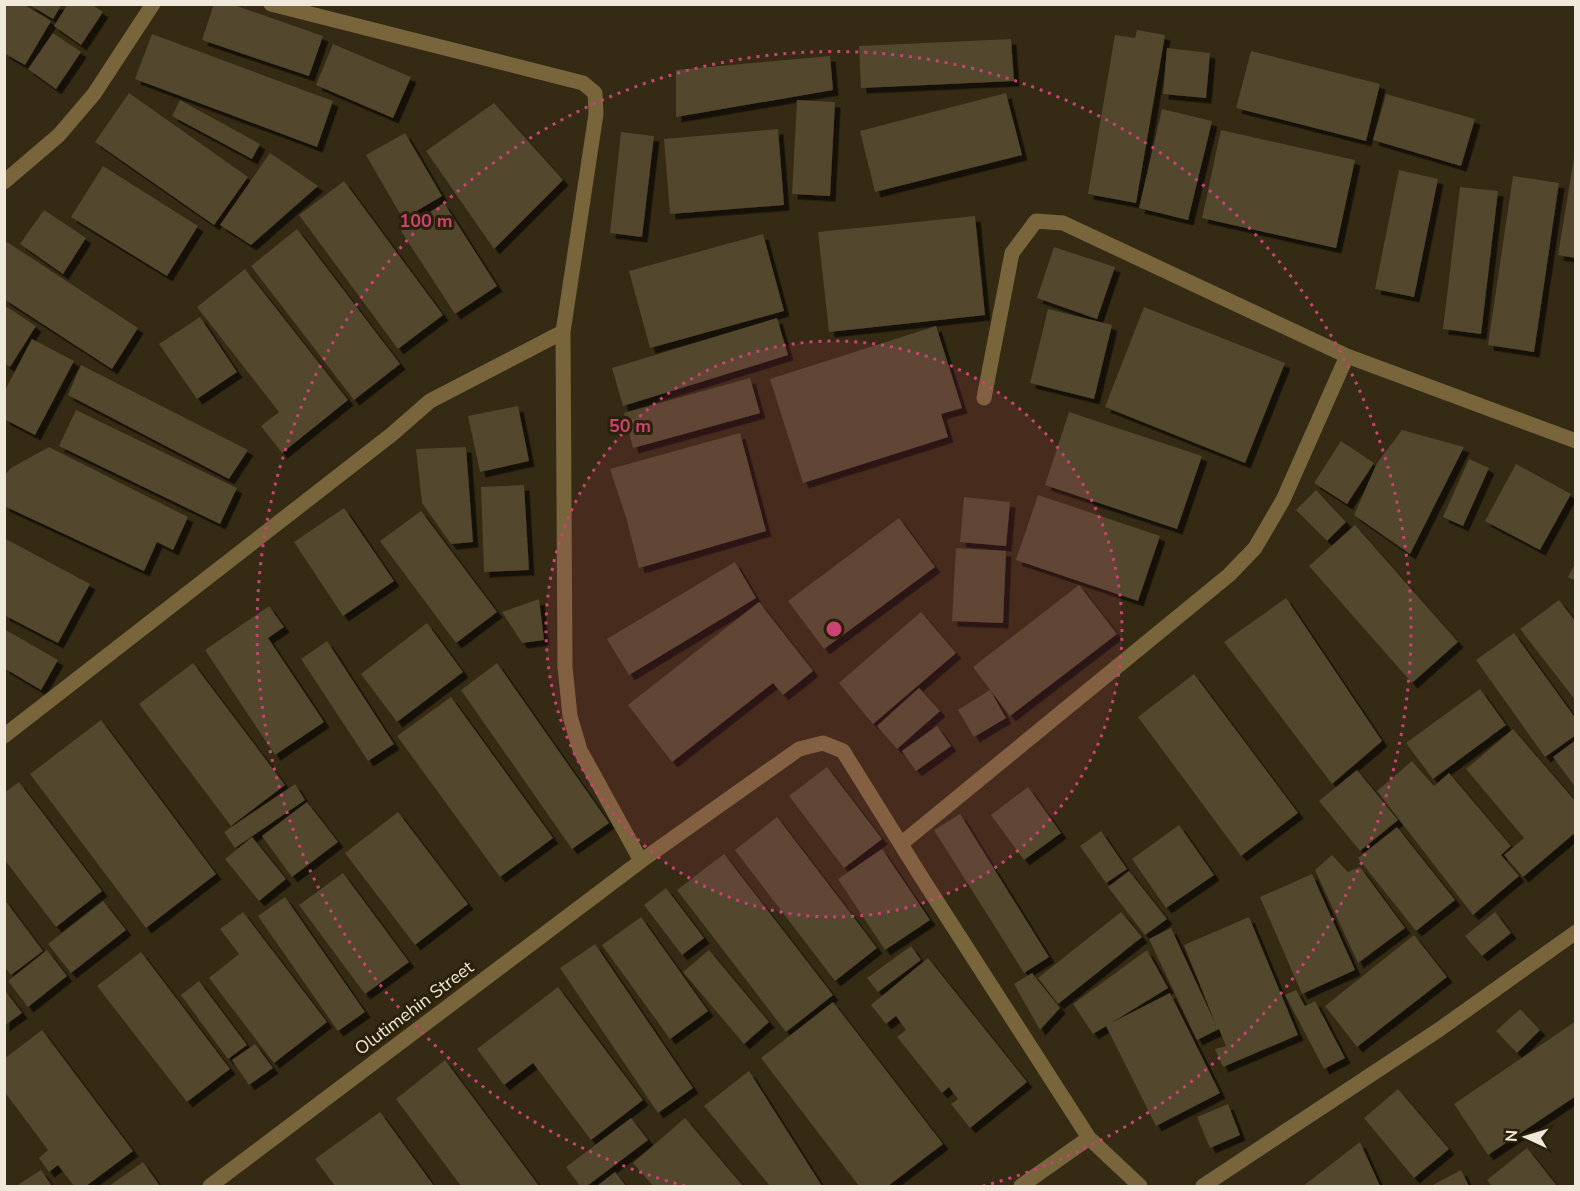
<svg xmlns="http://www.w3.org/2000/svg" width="1580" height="1191" viewBox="0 0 1580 1191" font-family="'Nunito Sans',sans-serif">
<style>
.building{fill:#52462e;filter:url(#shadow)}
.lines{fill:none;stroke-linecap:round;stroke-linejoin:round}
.minor{stroke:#79653b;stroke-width:15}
.ring{fill:none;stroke:#cb4275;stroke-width:3;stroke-dasharray:3 6}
.labels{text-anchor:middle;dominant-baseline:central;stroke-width:6;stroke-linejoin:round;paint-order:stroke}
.street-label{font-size:18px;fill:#f0e9db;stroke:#2b2008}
.centre{fill:#cb4275;stroke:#2b2008;stroke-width:3}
.ring-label{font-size:18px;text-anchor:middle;font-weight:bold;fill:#cb4275;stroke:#2b2008;stroke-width:6;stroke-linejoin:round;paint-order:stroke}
</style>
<defs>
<filter id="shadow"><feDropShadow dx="5.5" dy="5.5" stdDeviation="0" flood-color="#0009"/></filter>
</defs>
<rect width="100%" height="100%" fill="#352a13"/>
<path class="building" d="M4 4H23L51 21 25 65 4 53Z
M28 4H62L53 19Z
M68 4H91L103 12 81 45 54 26Z
M214 4H231L323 36 309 76 202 40Z
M1137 30 1165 35 1136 203 1088 194 1115 35 1135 38Z
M53 33 81 52 56 89 28 69Z
M152 34 333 101 317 147 135 79Z
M1011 39 1014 81 861 88 859 46Z
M333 44 411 77 393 118 316 85Z
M1167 48 1210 53 1206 98 1163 94Z
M1251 51 1380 84 1366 141 1236 108Z
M830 56 833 90 676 117V70Z
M129 93 248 177 214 225 95 142Z
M1006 93 1022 155 875 192 860 131Z
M1386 94 1475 119 1461 166 1373 140Z
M180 100 260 144 252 159 172 116Z
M797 100 835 102 830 196 792 194Z
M494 103 563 180 494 249 426 151Z
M1162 109 1212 121 1188 220 1139 208Z
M778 129 784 205 670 214 664 139Z
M1221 130 1355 160 1336 248 1202 218Z
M621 132 654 136 642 237 610 233Z
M405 133 442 196 403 219 366 155Z
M270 153 318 186 251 245 220 225Z
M1574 158H1576V258L1558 255Z
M103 166 198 226 167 276 71 217Z
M1399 170 1438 179 1414 297 1375 289Z
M1513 176 1559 183 1534 352 1488 345Z
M344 181 443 315 398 349 299 215Z
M1460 187 1498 191 1481 334 1443 329Z
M444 203 497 286 455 314 401 231Z
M44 210 86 238 63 274 20 244Z
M975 216 985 315 829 332 818 232Z
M297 229 400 364 354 400 251 266Z
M763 234 784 311 650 348 629 271Z
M7 242 138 328 112 369 4 299V246Z
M1054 247 1115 267 1097 319 1037 298Z
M245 269 348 400 282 453 261 426 279 412 197 307Z
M4 305 36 326 10 367 4 363Z
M1144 307 1285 363 1245 463 1105 407Z
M1048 309 1112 325 1094 399 1030 383Z
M200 317 237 372 197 399 159 344Z
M777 318 788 355 623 406 612 368Z
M936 326 962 408 941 414 948 437 803 483 770 379Z
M32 339 74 361 35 435 4 419V392Z
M81 365 248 450 229 479 68 395Z
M750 378 760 413 633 448 624 413Z
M518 406 529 461 480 472 468 416Z
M76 410 237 488 220 524 59 446Z
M1069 412 1202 456 1177 529 1045 485Z
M1402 430 1464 447 1410 554 1354 515 1377 463Z
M740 433 766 531 639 568 626 517 610 469Z
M1341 441 1374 463 1347 504 1314 483Z
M49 447 188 517 173 550 157 542 144 571 4 506V476L11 468Z
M466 447 473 542 451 544 422 503 416 449Z
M1469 459 1489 468 1463 526 1443 517Z
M1516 464 1571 494 1540 550 1485 521Z
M524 485 529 570 484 572 481 487Z
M1316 490 1346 522 1327 541 1296 510Z
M1038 495 1160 536 1138 601 1016 560Z
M964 497 1010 502 1006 546 960 542Z
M344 508 394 581 343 616 294 542Z
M421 511 497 612 456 643 380 541Z
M899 518 935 567 824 649 788 601Z
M1355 525 1458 642 1412 683 1309 566Z
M4 538 90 584 58 643 4 615Z
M956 548 1006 551 1003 623 952 621Z
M735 562 756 598 629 675 607 639Z
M1576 562V581L1568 577Z
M1079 585 1117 634 1010 716 973 667Z
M1286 598 1382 741 1332 784 1224 642Z
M539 599 544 640 522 643 502 612Z
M1559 600 1576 622V701L1520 629Z
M759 602 813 671 783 695 773 683 672 762 628 705Z
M269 606 284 627 268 638 324 722 275 755 205 650Z
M921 612 956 653 873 724 839 683Z
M427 623 463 672 397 722 361 674Z
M4 629 58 660 41 690 4 668Z
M1514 633 1576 719V735L1545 757 1476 660Z
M327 641 394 744 368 761 301 659Z
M193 663 285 785 231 826 139 704Z
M497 663 609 823 572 849 461 690Z
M1194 674 1298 813 1241 856 1138 717Z
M919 688 940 711 897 749 877 726Z
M1480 689 1506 725 1433 779 1406 743Z
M990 690 1006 718 974 737 958 710Z
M451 697 553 838 500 877 397 736Z
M101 720 216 874 146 928 30 774Z
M937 726 951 746 916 771 902 751Z
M1513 729 1576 802V832L1523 877 1504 855 1524 838 1466 769Z
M1576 740V788L1553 757Z
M1412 761 1434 786 1449 773 1511 846 1501 855 1519 876 1473 915 1377 791Z
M827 767 882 839 844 868 789 796Z
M1357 770 1398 820 1360 851 1319 801Z
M19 782 102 891 56 927 4 859V793Z
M295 784 305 800 235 848 224 832Z
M1028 787 1061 833 1024 860 991 815Z
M307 802 338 842 292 877 262 836Z
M398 812 468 904 415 945 345 853Z
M960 814 1049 957 1024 973 934 830Z
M777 817 877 948 835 981 735 850Z
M1179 825 1214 875 1166 908 1132 859Z
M1397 827 1455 900 1416 931 1358 858Z
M1101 831 1127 869 1106 883 1080 846Z
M252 837 286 879 259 901 225 859Z
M882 849 930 920 885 950 838 879Z
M724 854 833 995 786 1032 677 890Z
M1332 855 1348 872 1360 867 1405 928 1358 963 1315 870Z
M1129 871 1167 919 1145 935 1108 887Z
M343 873 409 962 365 994 299 905Z
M1312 874 1355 970 1302 994 1260 897Z
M666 888 704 938 682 955 644 905Z
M285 897 365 1012 338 1031 258 916Z
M4 899 43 951 11 975 4 966Z
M103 901 126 930 71 973 48 944Z
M243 912 327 1022 274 1063 209 978 239 954 220 929Z
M1121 912 1142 937 1058 1004 1038 978Z
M1495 912 1511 933 1482 956 1465 936Z
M641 917 708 1011 670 1039 602 945Z
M1249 917 1298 1035 1223 1067 1215 1049 1226 1046 1219 1029 1197 1040 1149 939 1171 928 1216 1025 1184 945Z
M1414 935 1447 977 1357 1047 1325 1006Z
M595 944 693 1088 658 1113 560 968Z
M911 946 921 960 878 992 867 978Z
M47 950 67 976 28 1007 8 981Z
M709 950 769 1022 744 1044 683 972Z
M1147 950 1168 988 1111 1023 1170 993 1220 1093 1156 1126 1106 1026 1093 1034 1073 1004Z
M141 952 230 1069 187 1102 97 986Z
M928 958 1027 1082 970 1128 951 1104 958 1099 949 1087 942 1093 897 1037 906 1030 896 1016 886 1024 871 1005Z
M1032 973 1060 1008 1040 1030 1014 984Z
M199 981 247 1045 228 1059 181 995Z
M558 987 643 1100 591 1140 533 1063 504 1085 477 1049Z
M4 989 22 1013 4 1026Z
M1296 990 1305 1006 1315 1001 1345 1058 1324 1069 1285 995Z
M833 1002 943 1144 888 1186H859L761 1058Z
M1520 1009 1540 1030 1517 1053 1496 1031Z
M1576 1021V1096L1488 1155 1454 1104Z
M42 1030 133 1151 86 1186H74L58 1165 49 1172 39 1158 48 1150 4 1091V1059Z
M255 1044 273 1068 249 1085 232 1060Z
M445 1060 539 1186H461L396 1099Z
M749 1071 822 1186H770L704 1106Z
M1398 1089 1449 1149 1414 1178 1364 1118Z
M1228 1104 1240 1135 1210 1148 1197 1117Z
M380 1112 434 1186H335L315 1159Z
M631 1118 648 1140 587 1186H580L566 1167Z
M685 1118 743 1186H653L633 1163Z
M1360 1142 1380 1186H1303Z
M1527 1148 1557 1186H1492L1487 1180Z
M143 1162 160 1186H109Z
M41 1170 52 1186H16Z
M1461 1170 1469 1186H1431Z
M615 1172 626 1186H597Z"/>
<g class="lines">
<path class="minor" d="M271 4 583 83 595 93 596 114 563 332 565 667 570 716 580 750 641 861
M4 182 59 135 94 94 153 4
M984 398 1012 253 1036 221 1063 223 1347 356 1576 441
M4 736 391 435 430 401 563 332
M902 843 1229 575 1255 548 1283 500 1347 356
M210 1186 641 861 799 749 823 743 843 751 920 875 1089 1138 1140 1186
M1021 1186 1089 1138
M1203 1186 1440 1029 1576 932"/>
</g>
<circle cx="834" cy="629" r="288" fill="#cb4275" fill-opacity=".12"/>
<g class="ring">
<circle cx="834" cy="629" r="288"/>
<path d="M685 1186A577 577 0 1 1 983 1186"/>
</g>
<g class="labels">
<g class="street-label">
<text transform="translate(414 1008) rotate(-37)">Olutimehin Street</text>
</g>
</g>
<circle cx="834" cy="629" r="9" class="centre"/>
<g class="ring-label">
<text x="426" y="227">100 m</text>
<text x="630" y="432">50 m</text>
</g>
<rect width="1580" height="1191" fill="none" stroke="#f0e9db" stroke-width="12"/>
<g transform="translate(1526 1137) rotate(274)" stroke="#2b2008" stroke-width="4.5" paint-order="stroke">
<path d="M0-4.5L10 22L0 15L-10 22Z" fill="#f0e9db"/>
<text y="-9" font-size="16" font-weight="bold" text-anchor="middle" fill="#f0e9db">N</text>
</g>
</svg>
